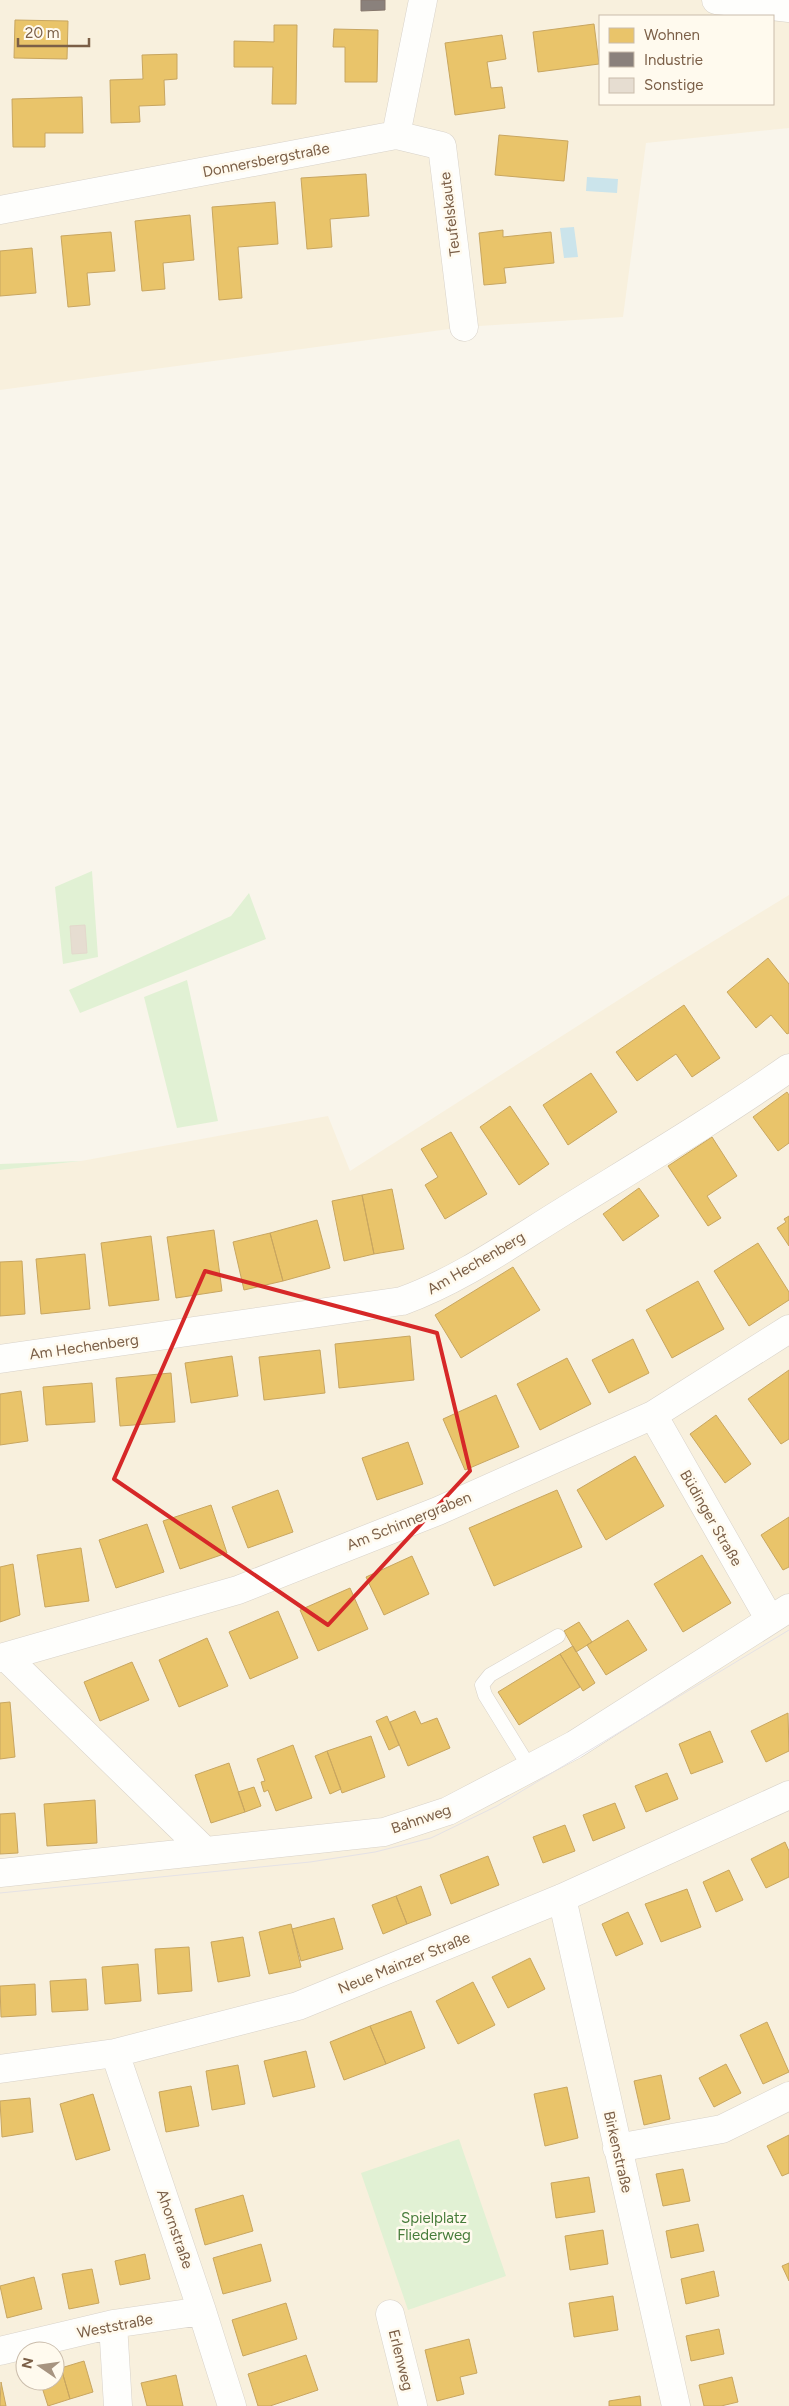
<svg xmlns="http://www.w3.org/2000/svg" width="789" height="2406" font-family="Figtree,sans-serif">
<style>
.residential{fill:#f8f0dd;fill-rule:evenodd}
.green{fill:#e1f1d4}
.water{fill:#cbe4eb}
.homes{fill:#e9c46a;stroke:#c8a660}
.industry{fill:#8a817c;stroke:#86776c}
.building{fill:#e6ddd1;stroke:#e3d9cc}
.lines{fill:none;stroke-linecap:round;stroke-linejoin:round}
.service-casing{stroke:#d8d2c9;stroke-width:15}
.minor-casing{stroke:#d8d2c9;stroke-width:29}
.service{stroke:#fefefc;stroke-width:14}
.minor{stroke:#fefefc;stroke-width:28}
.tram{stroke:#e5e2e5;stroke-width:1}
.marked{fill:none;stroke:#d62828;stroke-width:4;stroke-linejoin:round}
.labels{text-anchor:middle;dominant-baseline:central;stroke-width:5;stroke-linejoin:round;paint-order:stroke}
.street-label{font-size:15px;fill:#7b5f47;stroke:#fffaee}
.park-label{font-size:15px;fill:#477c3b;stroke:#fffaee}
</style>
<rect width="100%" height="100%" fill="#f9f5eb"/>
<path class="residential" d="M 0,0 L 789,0 L 789,128 L 646,143 L 623,317 L 464,327 L 0,390 ZM 600,16 L 773,16 L 773,104 L 600,104 Z
M 789,895 L 789,2406 L 0,2406 L 0,1170 L 81,1161 L 328,1116 L 350,1171 L 653,978 ZM 25,2351 L 55,2351 L 55,2381 L 25,2381 Z"/>
<path class="green" d="M 92,871 L 98,957 L 63,964 L 55,887 Z
M 249,893 L 266,939 L 80,1013 L 69,990 L 231,916 Z
M 187,980 L 218,1121 L 177,1128 L 144,997 Z
M 81,1161 L 0,1170 L 0,1164 Z
M 459,2139 L 506,2276 L 408,2310 L 361,2173 Z"/>
<path class="water" d="M 587,177 L 618,179 L 617,193 L 586,191 Z
M 574,227 L 578,257 L 564,258 L 560,228 Z"/>
<path class="homes" d="M 15,20 L 68,21 L 67,59 L 14,58 Z
M 594,24 L 599,64 L 538,72 L 533,32 Z
M 274,25 L 297,25 L 296,104 L 272,104 L 273,67 L 234,67 L 234,41 L 274,42 Z
M 334,29 L 378,30 L 377,82 L 345,82 L 345,47 L 333,47 Z
M 502,35 L 506,59 L 487,62 L 491,88 L 502,87 L 505,108 L 455,115 L 445,43 Z
M 177,54 L 177,79 L 164,80 L 165,105 L 139,106 L 140,122 L 111,123 L 110,80 L 143,79 L 142,55 Z
M 82,97 L 83,133 L 45,133 L 45,147 L 13,147 L 12,99 Z
M 499,135 L 568,141 L 564,181 L 495,175 Z
M 366,174 L 369,216 L 330,219 L 332,247 L 307,249 L 301,178 Z
M 275,202 L 278,244 L 238,247 L 242,298 L 219,300 L 212,207 Z
M 190,215 L 194,260 L 163,263 L 165,289 L 142,291 L 135,221 Z
M 503,230 L 503,237 L 551,232 L 554,263 L 504,268 L 506,283 L 484,285 L 479,233 Z
M 111,232 L 115,271 L 87,273 L 90,305 L 68,307 L 61,236 Z
M 32,248 L 36,293 L 0,296 L 0,251 Z
M 768,958 L 789,984 L 789,1033 L 787,1034 L 771,1015 L 756,1028 L 727,992 Z
M 684,1005 L 720,1058 L 692,1077 L 676,1054 L 637,1081 L 616,1052 Z
M 591,1073 L 617,1112 L 568,1145 L 543,1105 Z
M 787,1092 L 789,1095 L 789,1143 L 778,1151 L 753,1117 Z
M 510,1106 L 549,1164 L 519,1185 L 480,1127 Z
M 451,1132 L 487,1194 L 445,1219 L 425,1185 L 438,1177 L 421,1149 Z
M 712,1137 L 737,1176 L 707,1196 L 721,1218 L 708,1226 L 668,1166 Z
M 639,1188 L 659,1216 L 623,1241 L 603,1214 Z
M 392,1189 L 404,1249 L 374,1254 L 362,1195 Z
M 362,1195 L 374,1254 L 344,1261 L 332,1201 Z
M 789,1216 L 789,1246 L 777,1228 L 786,1222 L 784,1219 Z
M 317,1220 L 330,1268 L 283,1281 L 270,1233 Z
M 214,1230 L 222,1291 L 176,1298 L 167,1237 Z
M 270,1233 L 283,1281 L 244,1290 L 233,1242 Z
M 151,1236 L 159,1300 L 109,1306 L 101,1243 Z
M 758,1243 L 789,1292 L 789,1300 L 749,1326 L 714,1271 Z
M 85,1254 L 90,1309 L 41,1314 L 36,1259 Z
M 22,1261 L 25,1314 L 0,1316 L 0,1262 Z
M 513,1267 L 540,1310 L 461,1358 L 435,1315 Z
M 698,1281 L 724,1329 L 672,1358 L 646,1310 Z
M 410,1336 L 414,1380 L 339,1388 L 335,1344 Z
M 633,1339 L 649,1373 L 609,1393 L 592,1360 Z
M 320,1350 L 325,1393 L 264,1400 L 259,1357 Z
M 232,1356 L 238,1396 L 191,1403 L 185,1363 Z
M 567,1358 L 591,1404 L 540,1430 L 517,1384 Z
M 789,1370 L 789,1439 L 781,1444 L 748,1399 Z
M 171,1373 L 175,1422 L 120,1426 L 116,1378 Z
M 92,1383 L 95,1422 L 46,1425 L 43,1387 Z
M 21,1391 L 28,1441 L 0,1445 L 0,1394 Z
M 496,1395 L 519,1447 L 465,1470 L 443,1419 Z
M 716,1415 L 751,1464 L 725,1483 L 690,1434 Z
M 408,1442 L 423,1484 L 377,1500 L 362,1458 Z
M 635,1456 L 664,1506 L 606,1540 L 577,1490 Z
M 278,1490 L 293,1532 L 248,1548 L 232,1507 Z
M 557,1490 L 582,1547 L 494,1586 L 469,1528 Z
M 211,1505 L 227,1553 L 180,1569 L 163,1521 Z
M 789,1517 L 789,1567 L 783,1570 L 761,1535 Z
M 147,1524 L 164,1572 L 116,1588 L 99,1540 Z
M 81,1548 L 89,1601 L 45,1607 L 37,1555 Z
M 702,1555 L 731,1603 L 683,1632 L 654,1584 Z
M 412,1556 L 429,1594 L 384,1615 L 366,1577 Z
M 13,1564 L 20,1615 L 0,1622 L 0,1567 Z
M 350,1588 L 368,1629 L 318,1651 L 300,1610 Z
M 278,1611 L 298,1658 L 250,1679 L 229,1632 Z
M 628,1620 L 647,1650 L 606,1675 L 587,1645 Z
M 579,1622 L 592,1642 L 576,1652 L 564,1631 Z
M 207,1638 L 228,1686 L 179,1707 L 159,1660 Z
M 573,1646 L 595,1683 L 583,1691 L 560,1654 Z
M 560,1654 L 580,1687 L 519,1725 L 498,1692 Z
M 132,1662 L 149,1700 L 100,1721 L 84,1682 Z
M 10,1702 L 15,1757 L 0,1759 L 0,1703 Z
M 415,1711 L 421,1724 L 437,1718 L 450,1748 L 408,1766 L 390,1722 Z
M 788,1713 L 789,1751 L 766,1762 L 751,1731 Z
M 387,1716 L 399,1745 L 389,1750 L 376,1721 Z
M 710,1731 L 723,1762 L 691,1774 L 679,1744 Z
M 371,1736 L 385,1777 L 342,1793 L 327,1751 Z
M 293,1745 L 312,1798 L 276,1811 L 268,1790 L 264,1792 L 261,1782 L 265,1781 L 257,1759 Z
M 327,1751 L 341,1789 L 330,1794 L 315,1756 Z
M 229,1763 L 245,1812 L 211,1823 L 195,1775 Z
M 667,1773 L 678,1799 L 646,1812 L 635,1786 Z
M 254,1787 L 261,1806 L 245,1812 L 238,1792 Z
M 95,1800 L 97,1843 L 47,1846 L 44,1804 Z
M 615,1803 L 625,1828 L 593,1841 L 583,1815 Z
M 15,1813 L 18,1853 L 0,1854 L 0,1814 Z
M 565,1825 L 575,1851 L 543,1863 L 533,1837 Z
M 785,1842 L 789,1851 L 789,1877 L 766,1888 L 751,1859 Z
M 488,1856 L 499,1885 L 451,1904 L 440,1875 Z
M 729,1870 L 743,1900 L 716,1912 L 703,1882 Z
M 421,1886 L 431,1915 L 407,1924 L 396,1896 Z
M 687,1889 L 701,1927 L 661,1942 L 645,1904 Z
M 396,1896 L 407,1924 L 383,1934 L 372,1905 Z
M 628,1912 L 643,1944 L 616,1956 L 602,1924 Z
M 334,1918 L 343,1949 L 301,1961 L 292,1929 Z
M 291,1924 L 301,1967 L 269,1974 L 259,1932 Z
M 243,1937 L 250,1976 L 218,1982 L 211,1942 Z
M 189,1947 L 192,1991 L 158,1994 L 155,1949 Z
M 530,1958 L 545,1989 L 508,2008 L 492,1977 Z
M 138,1964 L 141,2001 L 105,2004 L 102,1967 Z
M 86,1979 L 88,2010 L 52,2012 L 50,1981 Z
M 473,1982 L 495,2025 L 458,2044 L 436,2001 Z
M 35,1984 L 36,2015 L 1,2017 L 0,1986 Z
M 411,2011 L 425,2048 L 386,2064 L 370,2026 Z
M 767,2022 L 789,2072 L 763,2084 L 740,2035 Z
M 370,2026 L 386,2064 L 344,2080 L 330,2042 Z
M 306,2051 L 315,2087 L 273,2097 L 264,2061 Z
M 726,2064 L 741,2093 L 714,2107 L 699,2078 Z
M 238,2065 L 245,2104 L 212,2110 L 206,2071 Z
M 661,2075 L 670,2119 L 644,2125 L 634,2081 Z
M 191,2086 L 199,2126 L 166,2132 L 159,2092 Z
M 567,2087 L 578,2138 L 545,2146 L 534,2094 Z
M 93,2094 L 110,2150 L 76,2160 L 60,2104 Z
M 30,2098 L 33,2132 L 2,2137 L 0,2101 Z
M 789,2135 L 789,2173 L 782,2176 L 767,2146 Z
M 683,2169 L 690,2201 L 663,2206 L 656,2174 Z
M 589,2177 L 595,2212 L 556,2218 L 551,2183 Z
M 243,2195 L 253,2231 L 205,2245 L 195,2209 Z
M 698,2224 L 704,2251 L 671,2258 L 666,2231 Z
M 603,2230 L 608,2264 L 570,2270 L 565,2236 Z
M 261,2244 L 271,2281 L 223,2294 L 213,2258 Z
M 145,2254 L 150,2279 L 120,2285 L 115,2261 Z
M 789,2263 L 789,2281 L 782,2266 Z
M 92,2269 L 99,2303 L 69,2309 L 62,2274 Z
M 714,2271 L 719,2296 L 686,2304 L 681,2279 Z
M 34,2277 L 42,2309 L 7,2318 L 0,2286 Z
M 613,2296 L 618,2330 L 574,2337 L 569,2303 Z
M 286,2303 L 297,2339 L 243,2356 L 232,2320 Z
M 719,2329 L 724,2354 L 691,2361 L 686,2336 Z
M 469,2339 L 477,2373 L 460,2377 L 464,2394 L 437,2401 L 425,2350 Z
M 306,2355 L 318,2390 L 270,2406 L 258,2406 L 248,2374 Z
M 84,2361 L 93,2392 L 70,2399 L 61,2368 Z
M 61,2368 L 70,2399 L 48,2406 L 40,2381 L 55,2381 L 55,2370 Z
M 176,2375 L 183,2406 L 147,2406 L 141,2383 Z
M 732,2377 L 738,2402 L 721,2406 L 704,2406 L 699,2385 Z
M 1,2382 L 6,2406 L 0,2406 Z
M 640,2396 L 641,2406 L 609,2406 L 609,2401 Z"/>
<path class="industry" d="M 361,0 L 385,0 L 385,10 L 361,11 Z"/>
<path class="building" d="M 85,925 L 87,953 L 72,954 L 70,926 Z"/>
<g class="lines">
<g class="service-casing">
<path id="service" d="M 530,1768 L 485,1695 L 482,1685 L 490,1675 L 558,1636"/>
</g>
<g class="minor-casing">
<path id="minor" d="M 716,0 L 789,8
M 396,135 L 442,146 L 464,327
M 0,210 L 396,135 L 423,0
M 0,1359 L 402,1301 C 460,1280 512,1243 564,1211 C 640,1164 716,1119 789,1068
M 653,1415 L 770,1620
M 6,1657 L 205,1851
M 0,1658 L 238,1590 L 438,1511 L 653,1415 L 789,1329
M 0,1873 L 384,1832 L 448,1811 L 574,1745 L 789,1608
M 562,1898 L 676,2406
M 115,2053 L 202,2311 L 232,2406
M 0,2069 L 115,2053 L 298,2006 L 562,1898 L 789,1795
M 617,2148 L 722,2129 L 789,2096
M 390,2314 L 413,2406
M 113,2324 L 118,2406
M 0,2351 L 113,2324 L 202,2311"/>
</g>
<use href="#service" class="service"/>
<use href="#minor" class="minor"/>
<path class="tram" d="M 0,1893 L 310,1862 L 375,1852 L 431,1838 L 497,1806 L 789,1630"/>
</g>
<path class="marked" d="M 205,1271 L 437,1333 L 470,1471 L 328,1625 L 114,1479 Z"/>
<g class="labels">
<g class="street-label">
<text transform="translate(266 160) rotate(-11)">Donnersbergstraße</text>
<text transform="translate(450 214) rotate(-97)">Teufelskaute</text>
<text transform="translate(476 1263) rotate(-30)">Am Hechenberg</text>
<text transform="translate(84 1347) rotate(-8)">Am Hechenberg</text>
<text transform="translate(711 1518) rotate(60)">Büdinger Straße</text>
<text transform="translate(409 1521) rotate(-22)">Am Schinnergraben</text>
<text transform="translate(421 1819) rotate(-19)">Bahnweg</text>
<text transform="translate(404 1963) rotate(-22)">Neue Mainzer Straße</text>
<text transform="translate(618 2152) rotate(77)">Birkenstraße</text>
<text transform="translate(175 2229) rotate(71)">Ahornstraße</text>
<text transform="translate(115 2326) rotate(-11)">Weststraße</text>
<text transform="translate(401 2360) rotate(76)">Erlenweg</text>
</g>
<g class="park-label">
<text x="434" y="2218">Spielplatz<tspan x="434" dy="17">Fliederweg</tspan></text>
</g>
</g>
<rect x="599" y="15" width="175" height="90" fill="#fffaee" stroke="#cabcab"/>
<rect x="609" y="28" width="25" height="15" fill="#e9c46a" stroke="#cabcab"/>
<text x="644" y="40" font-size="15" fill="#7b5f47">Wohnen</text>
<rect x="609" y="52" width="25" height="15" fill="#8a817c" stroke="#cabcab"/>
<text x="644" y="65" font-size="15" fill="#7b5f47">Industrie</text>
<rect x="609" y="78" width="25" height="15" fill="#e6ddd1" stroke="#cabcab"/>
<text x="644" y="90" font-size="15" fill="#7b5f47">Sonstige</text>
<g transform="translate(40 2366) rotate(283)"><circle r="24" fill="#fffaee" stroke="#cabcab"/>
<path d="M0-4L9 19L0 12L-9 19Z" fill="#a79480"/>
<text y="-8" font-size="14" font-weight="bold" text-anchor="middle" fill="#7b5f47">N</text>
</g>
<path d="M18 38v8h71v-8" fill="none" stroke="#7b5f47" stroke-width="2.5"/>
<text x="25" y="38" font-size="15" fill="#7b5f47" stroke="#fffaee" stroke-width="4" paint-order="stroke">20 m</text>
</svg>
